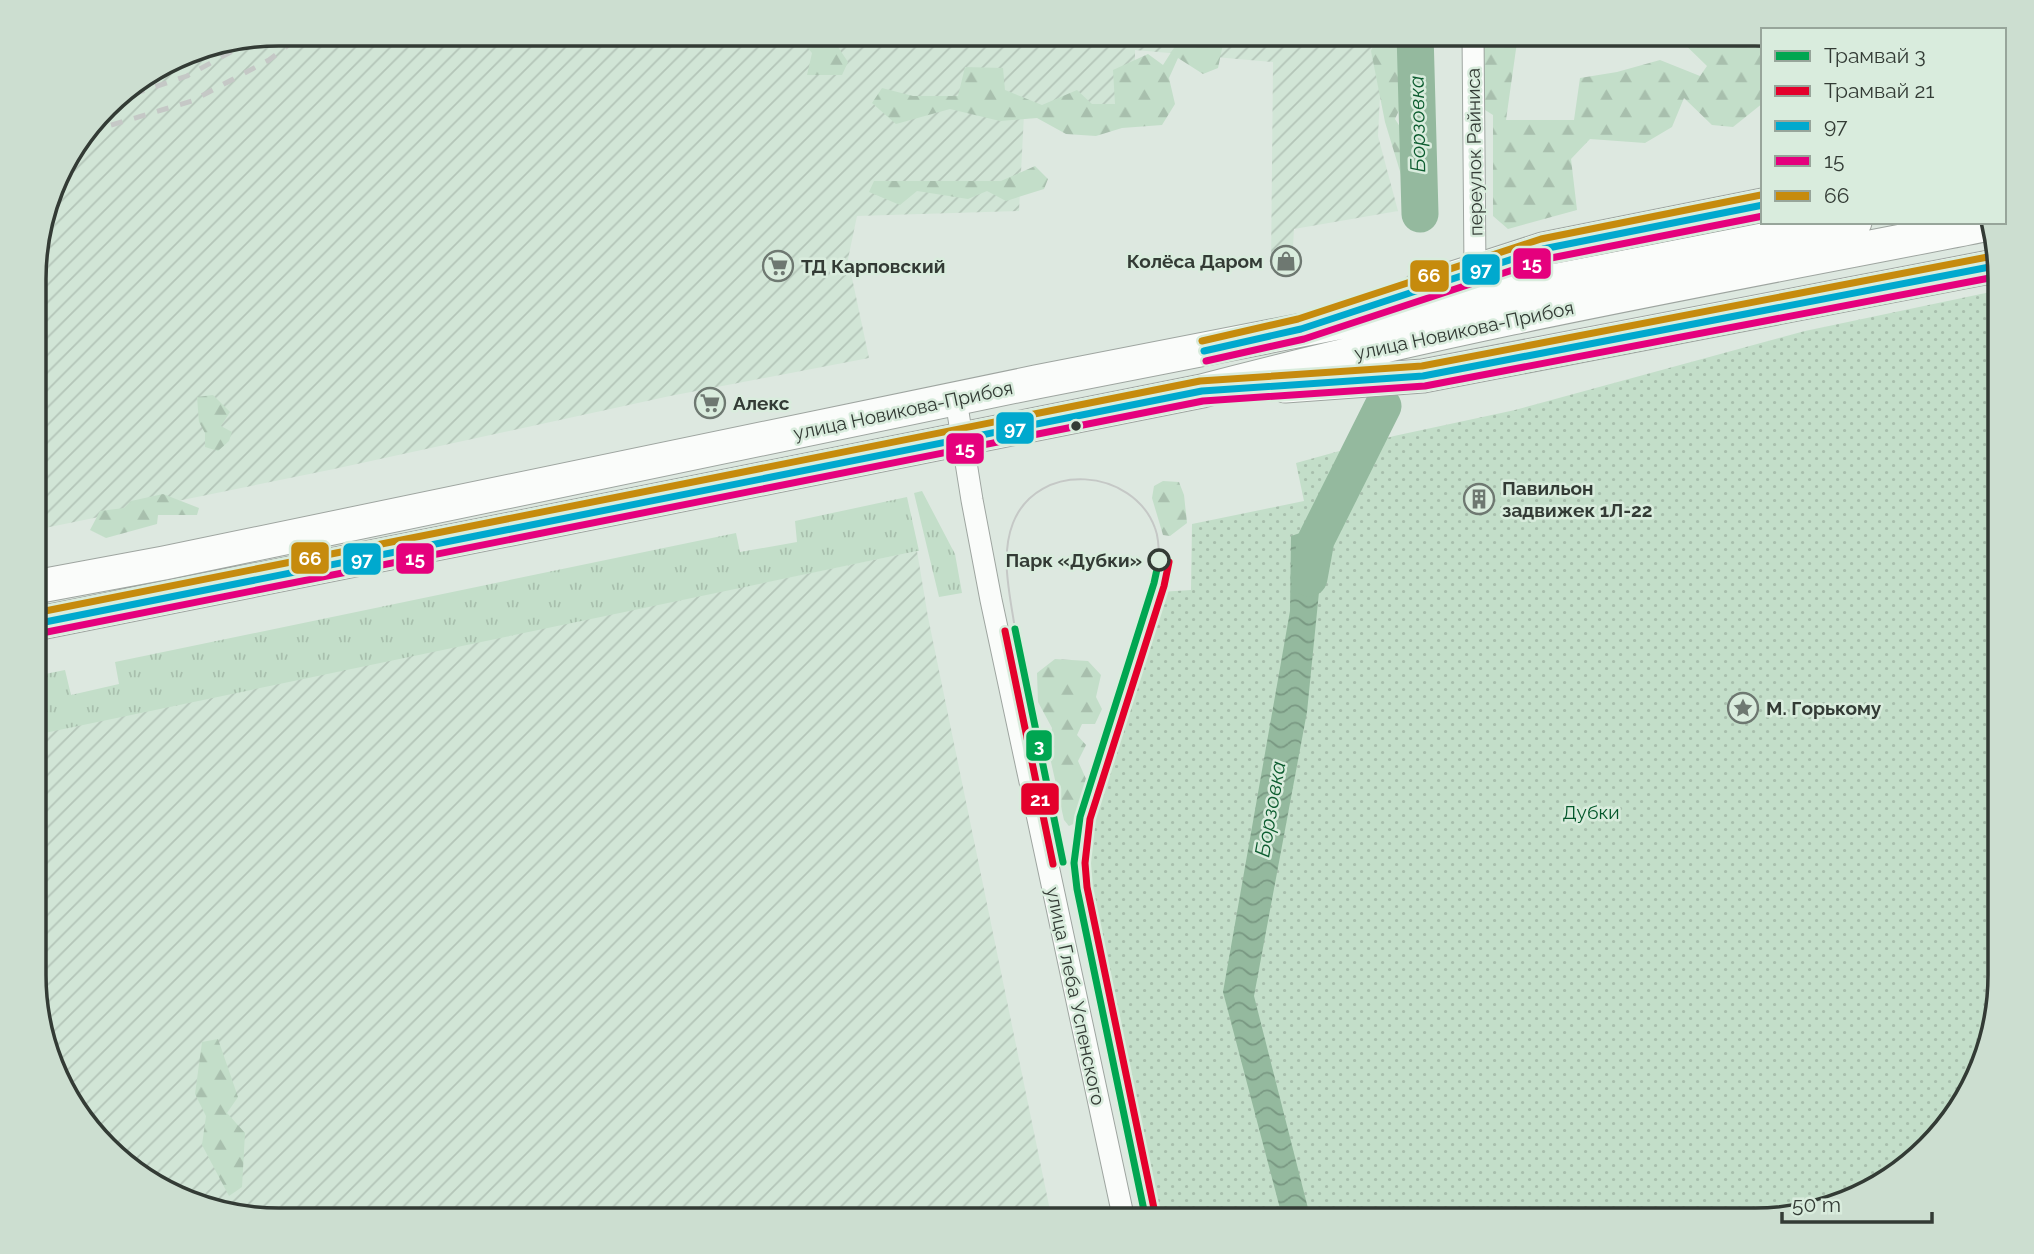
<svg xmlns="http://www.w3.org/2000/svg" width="2034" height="1254" font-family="Raleway,sans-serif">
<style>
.industrial{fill:url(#industrial-furrows)}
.grass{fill:url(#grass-tufts)}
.forest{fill:url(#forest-firs)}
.park{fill:url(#park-dots)}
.water{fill:url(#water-waves)}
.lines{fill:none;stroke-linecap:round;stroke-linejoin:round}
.river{stroke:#94b99e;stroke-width:37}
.street-casing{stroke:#9ea5a0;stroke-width:23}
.primary-casing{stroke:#9ea5a0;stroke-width:35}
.street{stroke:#fafcfa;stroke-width:21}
.primary{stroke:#fafcfa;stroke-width:33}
.tram{stroke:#c5c8c6;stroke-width:2}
.rail{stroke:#c5c8c6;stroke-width:5;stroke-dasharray:12 12;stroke-linecap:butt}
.bus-1-casing{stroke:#d9ecdd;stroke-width:12}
.bus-2-casing{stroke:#d9ecdd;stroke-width:12}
.bus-3-casing{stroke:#d9ecdd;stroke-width:12}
.bus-1{stroke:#00a9ce;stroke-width:7}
.bus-2{stroke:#e5007d;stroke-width:7}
.bus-3{stroke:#c68b0d;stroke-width:7}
.tram-1-casing{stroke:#d9ecdd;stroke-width:12}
.tram-2-casing{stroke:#d9ecdd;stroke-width:12}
.tram-1{stroke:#00a651;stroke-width:7}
.tram-2{stroke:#e4002b;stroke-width:7}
.bus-dot{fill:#333b35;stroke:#d9ecdd;stroke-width:2.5}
.stop-dot{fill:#d9ecdd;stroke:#333b35;stroke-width:3.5}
.labels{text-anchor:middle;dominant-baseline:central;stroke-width:5;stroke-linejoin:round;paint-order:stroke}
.street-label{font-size:19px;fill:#333b35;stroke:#d9ecdd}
.poi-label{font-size:19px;font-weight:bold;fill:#333b35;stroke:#d9ecdd;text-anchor:start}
.stop-label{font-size:19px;font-weight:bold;fill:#333b35;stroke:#d9ecdd;text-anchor:end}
.park-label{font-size:19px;fill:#02562a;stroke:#d9ecdd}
.water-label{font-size:21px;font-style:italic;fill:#0c5c2f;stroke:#d9ecdd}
.rim{fill:none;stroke:#333b35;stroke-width:3.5}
.line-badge{stroke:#d9ecdd;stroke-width:2.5}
.badge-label{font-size:19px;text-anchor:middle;font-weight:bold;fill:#fff}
</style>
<defs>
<pattern id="industrial-furrows" width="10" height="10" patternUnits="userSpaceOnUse" patternTransform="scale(1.75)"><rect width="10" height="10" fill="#d1e5d6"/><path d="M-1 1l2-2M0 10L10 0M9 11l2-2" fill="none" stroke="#b4c5b8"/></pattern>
<pattern id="grass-tufts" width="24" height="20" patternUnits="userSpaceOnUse" patternTransform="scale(1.75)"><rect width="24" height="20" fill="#c3dec9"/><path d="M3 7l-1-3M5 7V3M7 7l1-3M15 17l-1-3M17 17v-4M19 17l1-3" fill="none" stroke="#a8bfad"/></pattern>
<pattern id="forest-firs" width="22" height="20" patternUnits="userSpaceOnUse" patternTransform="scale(1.75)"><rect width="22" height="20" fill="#c3dec9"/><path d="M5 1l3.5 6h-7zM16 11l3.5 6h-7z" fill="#a8bfad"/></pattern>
<pattern id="park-dots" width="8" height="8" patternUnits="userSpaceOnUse" patternTransform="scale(1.75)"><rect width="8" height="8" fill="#c3dec9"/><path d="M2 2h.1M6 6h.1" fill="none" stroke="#a8bfad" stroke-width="1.8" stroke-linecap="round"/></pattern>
<pattern id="water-waves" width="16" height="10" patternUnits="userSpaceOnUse" patternTransform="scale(1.75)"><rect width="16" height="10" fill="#94b99e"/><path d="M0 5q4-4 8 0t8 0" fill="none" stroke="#799882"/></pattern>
</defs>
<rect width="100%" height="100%" fill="#dde8e0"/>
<path class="industrial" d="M 278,33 L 1383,33 L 1378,136 L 1398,211 L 1294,229 L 1292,266 L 1271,269 L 1273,62 L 1135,50 L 1135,112 L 1024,114 L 1019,211 L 857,216 L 848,259 L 869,358 L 670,396 L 334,469 L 35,530 L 35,247 L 59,169 L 116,94 L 185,52 Z
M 917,551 L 928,617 L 1052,1220 L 278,1221 L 214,1212 L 142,1180 L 74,1112 L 35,1007 L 35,732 Z"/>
<path class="grass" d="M 922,491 L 955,554 L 962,593 L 939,597 L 914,493 Z
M 907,497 L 919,551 L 917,551 L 35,735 L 35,676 L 65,670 L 71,695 L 119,684 L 115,662 L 736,533 L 740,552 L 797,542 L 795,521 Z"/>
<path class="forest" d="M 795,33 L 836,33 L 836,44 L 848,62 L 842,75 L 807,75 L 812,53 Z
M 1378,33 L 1399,33 L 1402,104 L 1395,119 L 1429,172 L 1432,205 L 1409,201 L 1385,122 L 1371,51 Z
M 1476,33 L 1513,33 L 1517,42 L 1506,120 L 1574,120 L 1580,78 L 1617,72 L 1660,60 L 1700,76 L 1707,66 L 1673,33 L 1763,34 L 1763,103 L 1733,127 L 1712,125 L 1684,98 L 1672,127 L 1645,143 L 1590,139 L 1571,159 L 1577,210 L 1508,229 L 1493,216 L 1493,115 L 1466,98 Z
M 1179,40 L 1223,44 L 1218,68 L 1203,74 L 1178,58 L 1169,78 L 1175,104 L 1162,125 L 1122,128 L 1096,136 L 1066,134 L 1037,118 L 1000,121 L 950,109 L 896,124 L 872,103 L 882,88 L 913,96 L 958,96 L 965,67 L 1003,68 L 1005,90 L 1042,105 L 1077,90 L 1092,104 L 1115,104 L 1113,70 L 1148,54 L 1163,65 Z
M 1035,166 L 1048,179 L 1044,189 L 1006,201 L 987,191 L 968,199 L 917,191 L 900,205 L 869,192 L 874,181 L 1001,181 Z
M 213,395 L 230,412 L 221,426 L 232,432 L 229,441 L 218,451 L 205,447 L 205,433 L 199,422 L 197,397 Z
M 1163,481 L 1179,482 L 1184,495 L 1187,523 L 1170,536 L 1163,535 L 1152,498 L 1154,486 Z
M 163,494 L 199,508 L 197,515 L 158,515 L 157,524 L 106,538 L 90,530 L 100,511 L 124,508 L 131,501 Z
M 1055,659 L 1088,661 L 1101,675 L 1096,697 L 1102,709 L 1095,724 L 1082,724 L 1077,735 L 1086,745 L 1078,761 L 1091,790 L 1086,818 L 1069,826 L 1064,820 L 1049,753 L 1052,728 L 1038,702 L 1037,673 Z
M 218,1039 L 238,1097 L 227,1113 L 245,1133 L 242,1187 L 229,1196 L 202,1145 L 206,1116 L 195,1094 L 202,1042 Z"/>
<path class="park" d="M 2000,290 L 2000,992 L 1960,1112 L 1879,1188 L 1772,1220 L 1158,1220 L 1084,851 L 1160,592 L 1191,590 L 1192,524 L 1304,501 L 1296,463 L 1394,436 L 1515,410 L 1805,331 Z"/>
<path class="water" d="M 1315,528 L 1325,532 L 1307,712 L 1254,996 L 1311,1220 L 1283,1220 L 1223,992 L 1290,611 L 1291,536 Z"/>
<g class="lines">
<path class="river" d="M 1415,33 L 1420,214
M 1309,578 L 1316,540 L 1383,406"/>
<g class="street-casing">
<path id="street" d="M 1473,33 L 1475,270
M 956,400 L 972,500 L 991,600 L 1124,1220"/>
</g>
<g class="primary-casing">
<path id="primary" d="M 1419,289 L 1543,249 L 1763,205
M 1285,386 L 1423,376 L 2000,265
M 35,587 L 164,563 L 1036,382 L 1855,222
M 35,624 L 1202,391 C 1461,322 1726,276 1989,224"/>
</g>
<use href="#street" class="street"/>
<use href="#primary" class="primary"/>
<path class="tram" d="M 1015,629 C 1010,595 1000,556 1013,523 C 1038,460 1133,468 1155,528 C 1159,538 1159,549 1159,560"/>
<path class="rail" d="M 110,102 L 187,76 L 256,38
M 88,132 L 192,101 L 269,60 L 304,33"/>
<g class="bus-1-casing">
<path id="bus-1" d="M 1204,351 L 1301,329 L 1543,249 L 1763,205
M 35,624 L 1202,391 L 1423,376 L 2000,265"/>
</g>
<g class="bus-2-casing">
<path id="bus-2" d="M 1206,361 L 1304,339 L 1546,259 L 1763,216
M 37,634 L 1203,401 L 1425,386 L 2000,276"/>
</g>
<g class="bus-3-casing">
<path id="bus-3" d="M 1202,341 L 1298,319 L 1541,239 L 1761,195
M 35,613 L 1200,381 L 1422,366 L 1998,255"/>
</g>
<use href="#bus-1" class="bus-1"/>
<use href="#bus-2" class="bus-2"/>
<use href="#bus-3" class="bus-3"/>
<g class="tram-1-casing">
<path id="tram-1" d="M 1015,629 L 1063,862
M 1146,1220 L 1077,889 L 1074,863 L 1080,817 L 1154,583 L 1159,560"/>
</g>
<g class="tram-2-casing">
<path id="tram-2" d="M 1005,631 L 1053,864
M 1156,1218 L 1087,887 L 1085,863 L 1090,819 L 1164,586 L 1169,562"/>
</g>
<use href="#tram-1" class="tram-1"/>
<use href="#tram-2" class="tram-2"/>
</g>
<defs>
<g id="shop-ring" transform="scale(1.575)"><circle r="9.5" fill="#d9ecdd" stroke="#6e7871" stroke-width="1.5"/><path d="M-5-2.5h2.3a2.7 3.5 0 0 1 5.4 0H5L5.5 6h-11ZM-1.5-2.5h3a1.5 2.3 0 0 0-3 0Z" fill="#6e7871"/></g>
<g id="supermarket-ring" transform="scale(1.575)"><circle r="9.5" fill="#d9ecdd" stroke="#6e7871" stroke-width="1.5"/><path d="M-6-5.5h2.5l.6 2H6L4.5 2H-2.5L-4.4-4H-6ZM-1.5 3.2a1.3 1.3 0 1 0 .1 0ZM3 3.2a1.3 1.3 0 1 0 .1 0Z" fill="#6e7871"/></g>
<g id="building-ring" transform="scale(1.575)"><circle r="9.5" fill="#d9ecdd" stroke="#6e7871" stroke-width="1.5"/><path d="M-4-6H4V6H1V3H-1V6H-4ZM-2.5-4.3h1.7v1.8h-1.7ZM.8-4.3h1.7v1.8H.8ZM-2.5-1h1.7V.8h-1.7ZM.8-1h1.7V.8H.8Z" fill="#6e7871"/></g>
<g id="sight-ring" transform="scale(1.575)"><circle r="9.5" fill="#d9ecdd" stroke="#6e7871" stroke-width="1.5"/><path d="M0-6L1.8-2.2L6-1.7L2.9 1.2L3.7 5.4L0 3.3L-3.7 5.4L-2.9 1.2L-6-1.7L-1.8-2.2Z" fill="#6e7871"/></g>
</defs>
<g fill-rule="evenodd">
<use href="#shop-ring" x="1286" y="261"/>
<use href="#supermarket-ring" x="778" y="266"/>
<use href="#supermarket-ring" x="710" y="403"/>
<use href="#building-ring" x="1479" y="499"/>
<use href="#sight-ring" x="1743" y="708"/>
</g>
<circle class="bus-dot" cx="1076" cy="426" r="6"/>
<circle class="stop-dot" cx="1159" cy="560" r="10"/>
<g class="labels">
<g class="street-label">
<text transform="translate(1474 152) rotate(-91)">переулок Райниса</text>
<text transform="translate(1464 330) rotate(-12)">улица Новикова-Прибоя</text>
<text transform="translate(903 410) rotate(-12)">улица Новикова-Прибоя</text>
<text transform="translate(1076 996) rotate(78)">улица Глеба Успенского</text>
</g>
<g class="poi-label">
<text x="1263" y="261" text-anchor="end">Колёса Даром</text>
<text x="801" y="266">ТД Карповский</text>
<text x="733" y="403">Алекс</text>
<text x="1502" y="488">Павильон<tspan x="1502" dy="22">задвижек 1Л-22</tspan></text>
<text x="1766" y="708">М. Горькому</text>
</g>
<g class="stop-label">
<text x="1142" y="560">Парк «Дубки»</text>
</g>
<g class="park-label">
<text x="1591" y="812">Дубки</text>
</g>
<g class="water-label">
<text transform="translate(1417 124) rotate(-91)">Борзовка</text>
<text transform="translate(1270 809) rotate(-80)">Борзовка</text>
</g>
</g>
<path d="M0 0H2034V1254H0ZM279 46H1755A233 233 0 0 1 1988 279V975A233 233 0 0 1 1755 1208H279A233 233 0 0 1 46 975V279A233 233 0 0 1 279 46Z" fill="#ccded0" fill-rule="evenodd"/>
<path class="rim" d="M279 46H1755A233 233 0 0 1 1988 279V975A233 233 0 0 1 1755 1208H279A233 233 0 0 1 46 975V279A233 233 0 0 1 279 46Z"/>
<g class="line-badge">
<rect x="1512" y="247" width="40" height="33" rx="7" fill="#e5007d"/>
<rect x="1461" y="253" width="40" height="33" rx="7" fill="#00a9ce"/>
<rect x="1409" y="259" width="41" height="34" rx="7" fill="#c68b0d"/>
<rect x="995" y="411" width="40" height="34" rx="7" fill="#00a9ce"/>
<rect x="945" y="432" width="40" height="33" rx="7" fill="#e5007d"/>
<rect x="290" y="541" width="40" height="34" rx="7" fill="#c68b0d"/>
<rect x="395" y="542" width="40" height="33" rx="7" fill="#e5007d"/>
<rect x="342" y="542" width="40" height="34" rx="7" fill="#00a9ce"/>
<rect x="1025" y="729" width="28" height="33" rx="7" fill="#00a651"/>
<rect x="1020" y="782" width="40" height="34" rx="7" fill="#e4002b"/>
</g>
<g class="badge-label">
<text x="1532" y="270">15</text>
<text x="1481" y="276">97</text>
<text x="1429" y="282">66</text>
<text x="1015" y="435">97</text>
<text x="965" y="455">15</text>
<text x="310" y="565">66</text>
<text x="415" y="565">15</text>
<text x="362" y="566">97</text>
<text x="1039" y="752">3</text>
<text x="1040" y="806">21</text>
</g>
<rect x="1761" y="28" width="245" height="196" fill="#d9ecdd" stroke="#97a59a" stroke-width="2"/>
<rect x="1775" y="51" width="35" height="10" fill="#00a651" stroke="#97a59a" stroke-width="2"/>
<text x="1824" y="63" font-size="21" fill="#333b35">Трамвай 3</text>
<rect x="1775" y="86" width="35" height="10" fill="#e4002b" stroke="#97a59a" stroke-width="2"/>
<text x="1824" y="98" font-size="21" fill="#333b35">Трамвай 21</text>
<rect x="1775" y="121" width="35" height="10" fill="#00a9ce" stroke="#97a59a" stroke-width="2"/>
<text x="1824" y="133" font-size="21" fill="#333b35">97</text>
<rect x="1775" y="156" width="35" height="10" fill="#e5007d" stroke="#97a59a" stroke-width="2"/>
<text x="1824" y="168" font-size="21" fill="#333b35">15</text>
<rect x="1775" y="191" width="35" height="10" fill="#c68b0d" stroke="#97a59a" stroke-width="2"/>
<text x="1824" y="203" font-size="21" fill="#333b35">66</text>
<path d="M1782 1212v10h150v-10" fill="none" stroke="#333b35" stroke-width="3.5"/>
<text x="1792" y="1212" font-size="21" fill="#333b35" stroke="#d9ecdd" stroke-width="5" paint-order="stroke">50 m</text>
</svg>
